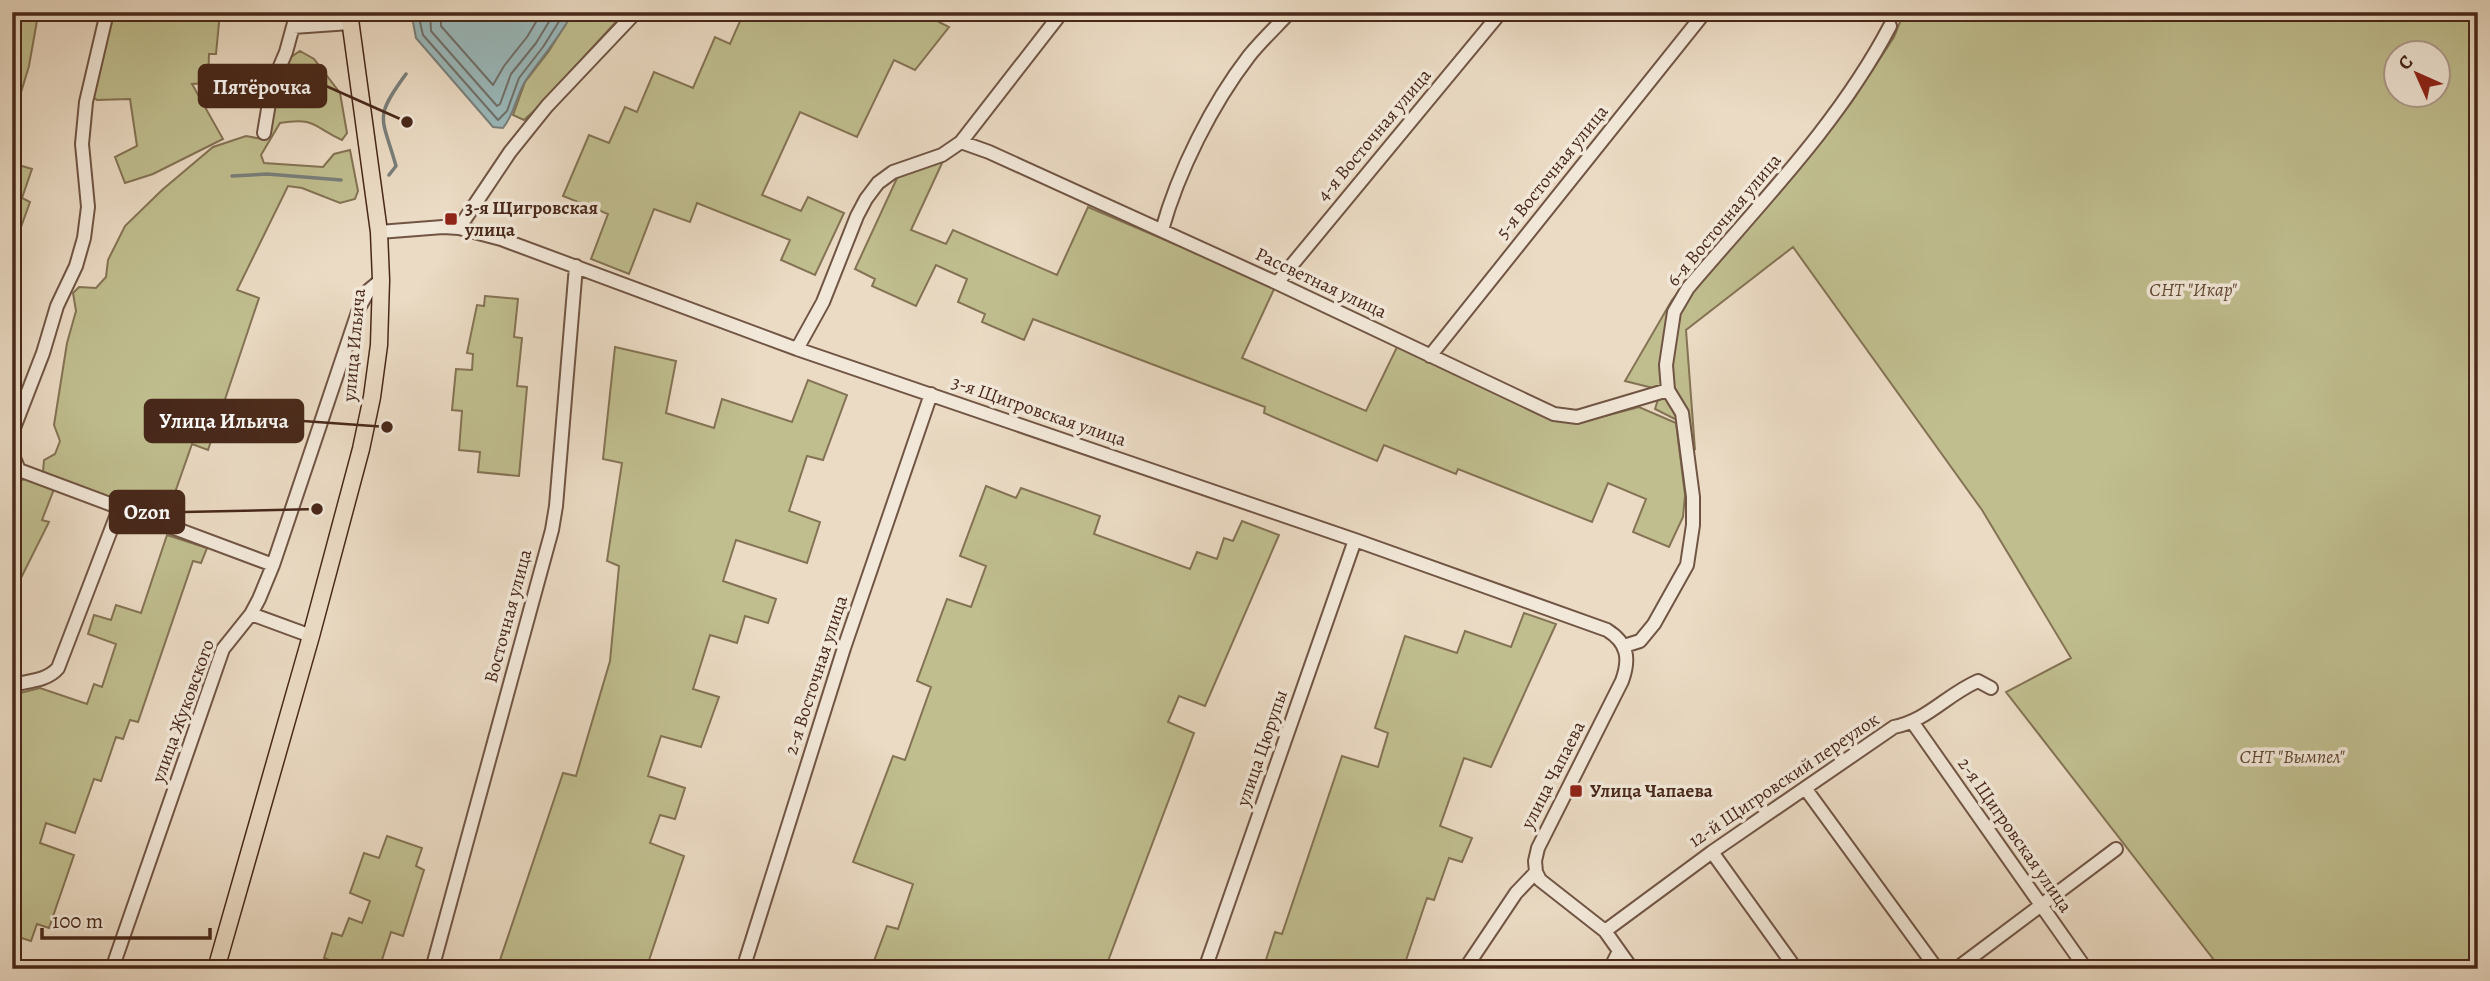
<svg xmlns="http://www.w3.org/2000/svg" width="2490" height="981" font-family="Alegreya,serif">
<style>
.green{fill:#c0be8f;stroke:#847354;stroke-width:2;fill-rule:evenodd}
.water{fill:#9ab9bb;stroke:#797f7b;stroke-width:2}
.lines{fill:none;stroke-linecap:round;stroke-linejoin:round}
.shore{stroke:#71706a;stroke-width:2}
.stream{stroke:#797f7b;stroke-width:3.5}
.minor-casing{stroke:#715544;stroke-width:16}
.major-casing{stroke:#48281a;stroke-width:19}
.minor{stroke:#f2e8d9;stroke-width:12}
.major{stroke:#ebdbc4;stroke-width:16}
.poi-dot{fill:#8f2418;stroke:#f2e8d9;stroke-width:2.5}
.labels{text-anchor:middle;dominant-baseline:central;stroke-width:7;stroke-linejoin:round;paint-order:stroke}
.street-label{font-size:19px;fill:#48281a;stroke:#f2e8d9}
.poi-label{font-size:19px;font-weight:bold;fill:#48281a;stroke:#f2e8d9;text-anchor:start}
.park-label{font-size:19px;font-style:italic;fill:#604631;stroke:#f2e8d9}
.leader{fill:none;stroke:#48281a;stroke-width:2.5}
.callout-dot{fill:#48281a;stroke:#f2e8d9;stroke-width:2.5}
.callout{fill:#48281a;stroke:#48281a;stroke-width:2.5}
.callout-label{font-size:21px;text-anchor:middle;font-weight:bold;fill:#fff}
</style>
<rect width="100%" height="100%" fill="#ebdbc4"/>
<filter id="stains"><feTurbulence type="fractalNoise" baseFrequency=".00286" numOctaves="4"/><feColorMatrix values="0 0 0 0 .2 0 0 0 0 .09 0 0 0 0 .02 0 0 0 .5 -.17"/></filter>
<radialGradient id="worn" r=".72"><stop offset=".6" stop-color="#630" stop-opacity="0"/><stop offset="1" stop-color="#630" stop-opacity=".3"/></radialGradient>
<path class="green" d="M 130,12 L 220,12 L 216,54 L 209,54 L 208,83 L 192,84 L 223,139 L 153,174 L 125,183 L 115,157 L 137,146 L 130,99 L 97,100 L 92,96 L 112,21 Z
M 573,12 L 625,12 L 535,110 L 524,120 L 513,115 L 525,82 L 549,51 Z
M 744,12 L 944,12 L 939,22 L 949,27 L 915,70 L 894,60 L 857,137 L 800,112 L 762,195 L 801,211 L 808,197 L 844,213 L 815,275 L 781,260 L 790,240 L 697,203 L 690,222 L 654,209 L 629,274 L 591,259 L 608,214 L 563,196 L 589,135 L 609,143 L 625,107 L 637,112 L 654,72 L 693,88 L 715,37 L 730,44 Z
M 1904,12 L 2478,12 L 2478,969 L 2221,969 L 2006,692 L 2071,658 L 1982,510 L 1793,247 L 1686,330 L 1695,450 L 1683,423 L 1655,409 L 1661,390 L 1625,381 L 1672,300 L 1717,243 L 1797,169 L 1851,103 L 1894,37 ZM 2396,52 L 2438,52 L 2438,94 L 2396,94 Z
M 38,15 L 29,66 L 12,122 L 12,21 Z
M 300,51 L 314,59 L 340,93 L 347,133 L 342,140 C 313,127 316,117 280,123 L 261,155 L 264,163 L 323,167 L 334,154 L 350,150 L 358,191 L 355,199 L 340,203 L 302,188 L 288,186 L 237,290 L 259,298 L 208,450 L 192,444 L 165,521 L 43,472 L 44,460 L 55,454 L 60,441 L 54,425 L 67,343 L 76,311 L 73,293 L 79,287 L 96,288 L 106,277 L 108,260 L 125,226 L 162,190 L 213,147 L 246,136 L 262,139 L 271,126 L 285,61 Z
M 943,161 L 911,230 L 946,244 L 953,230 L 1057,275 L 1088,207 L 1275,287 L 1242,358 L 1366,411 L 1398,345 L 1556,421 L 1578,423 L 1639,407 L 1676,423 L 1685,495 L 1683,517 L 1669,547 L 1633,532 L 1646,499 L 1608,483 L 1592,522 L 1458,469 L 1456,474 L 1384,445 L 1377,461 L 1264,413 L 1265,407 L 1033,319 L 1024,340 L 982,322 L 985,314 L 958,302 L 967,279 L 936,265 L 916,306 L 872,286 L 875,279 L 855,269 L 898,176 Z
M 12,163 L 32,169 L 22,198 L 30,202 L 12,252 Z
M 485,296 L 518,299 L 514,337 L 522,338 L 517,386 L 527,387 L 519,476 L 478,472 L 480,452 L 459,450 L 462,411 L 452,410 L 456,369 L 472,370 L 473,354 L 467,353 L 477,305 L 484,306 Z
M 615,347 L 676,361 L 666,413 L 714,428 L 722,399 L 792,422 L 808,380 L 847,395 L 823,460 L 807,456 L 789,511 L 820,522 L 807,563 L 736,540 L 723,581 L 776,599 L 768,623 L 745,616 L 737,643 L 710,635 L 693,689 L 719,697 L 701,747 L 661,736 L 648,776 L 685,788 L 675,819 L 660,815 L 650,843 L 684,856 L 646,969 L 497,969 L 563,773 L 576,776 L 610,661 L 619,566 L 607,561 L 622,463 L 603,459 Z
M 25,478 L 54,489 L 42,520 L 49,522 L 12,596 L 12,488 Z
M 986,486 L 1016,498 L 1021,488 L 1100,516 L 1094,534 L 1190,569 L 1197,552 L 1217,559 L 1224,538 L 1233,541 L 1242,521 L 1279,535 L 1205,706 L 1179,696 L 1168,722 L 1194,733 L 1105,969 L 871,969 L 887,926 L 898,929 L 913,884 L 853,862 L 893,756 L 905,760 L 931,687 L 917,681 L 947,599 L 971,607 L 986,566 L 960,556 Z
M 167,535 L 207,548 L 201,563 L 193,561 L 138,722 L 130,720 L 123,739 L 116,737 L 101,781 L 94,779 L 75,833 L 46,823 L 40,843 L 74,855 L 49,928 L 37,924 L 31,941 L 15,936 L 12,942 L 12,695 L 40,688 L 87,704 L 94,684 L 102,687 L 116,644 L 88,634 L 94,615 L 111,620 L 116,605 L 141,613 Z
M 1524,613 L 1556,624 L 1491,767 L 1464,758 L 1440,826 L 1472,838 L 1462,862 L 1449,858 L 1434,900 L 1427,898 L 1403,969 L 1263,969 L 1275,932 L 1282,934 L 1342,756 L 1378,767 L 1388,733 L 1375,728 L 1405,636 L 1457,653 L 1465,631 L 1511,647 Z
M 387,836 L 422,848 L 416,866 L 424,870 L 403,936 L 391,932 L 379,969 L 336,969 L 338,963 L 324,958 L 332,933 L 342,936 L 349,918 L 362,923 L 370,901 L 350,893 L 364,853 L 379,858 Z"/>
<path class="water" d="M 415,12 L 573,12 C 560,37 542,57 526,80 C 516,95 516,111 503,128 L 493,127 L 416,38 L 413,22 Z"/>
<g class="lines">
<path class="shore" d="M 421,12 L 420,22 L 423,35 L 498,120 L 507,111 L 519,78 L 543,47 L 565,12
M 430,12 L 431,31 L 497,106 L 500,104 L 511,74 L 536,43 L 555,12
M 441,12 L 441,26 L 493,85 L 504,66 L 527,37 L 542,12"/>
<path class="stream" d="M 389,175 L 396,166 C 382,116 373,119 406,74
M 232,176 L 267,174 L 341,180"/>
<g class="minor-casing">
<path id="minor" d="M 293,27 L 350,23
M 264,133 L 272,85 L 286,52 L 297,12
M 961,142 L 989,152 L 1277,283 L 1554,414 L 1577,417 L 1668,390
M 459,228 L 510,152 L 547,106 L 636,12
M 1162,230 C 1178,172 1212,104 1249,56 C 1261,41 1276,27 1290,12
M 379,232 L 443,227 L 459,228 L 501,239 L 797,349 L 1355,540 L 1607,630 C 1628,643 1630,659 1622,681 L 1538,848 L 1535,861 L 1536,872 L 1540,880 L 1605,931 L 1632,969
M 1277,283 L 1501,12
M 797,349 L 823,302 L 857,216 L 866,199 L 878,183 L 893,172 L 942,155 L 961,142 L 1062,12
M 1430,356 L 1705,12
M 12,433 L 43,353 L 57,306 L 76,266 L 84,238 L 88,207 L 82,144 L 86,102 L 105,21 L 105,12
M 12,444 L 14,458 L 19,470 L 12,481
M 19,470 L 273,565
M 251,614 L 311,636
M 1624,646 L 1640,641 L 1654,624 L 1687,565 L 1693,525 L 1693,497 L 1682,413 L 1668,390 L 1666,365 L 1674,312 L 1688,288 C 1760,203 1838,125 1890,26
M 12,685 C 28,681 47,681 58,668 L 119,509
M 1913,723 L 2086,969
M 1805,788 L 1937,969
M 1712,852 L 1796,969
M 1605,931 L 1712,852 L 1894,727 C 1928,720 1946,695 1978,681 L 1991,688
M 112,969 L 223,649 L 251,614 L 259,599 L 273,565 L 360,306 L 369,290 L 381,280
M 432,969 L 552,530 L 556,506 L 576,266
M 743,969 L 844,648 L 931,394
M 1205,969 L 1355,540
M 1465,969 L 1516,893 L 1536,872
M 1610,969 L 1619,951
M 1956,969 L 2116,849"/>
</g>
<g class="major-casing">
<path id="major" d="M 216,969 L 311,636 L 361,449 L 372,397 L 379,345 L 381,280 L 379,232 L 349,12"/>
</g>
<use href="#minor" class="minor"/>
<use href="#major" class="major"/>
</g>
<g class="poi-dot">
<rect x="444" y="212" width="14" height="14" rx="3.5"/>
<rect x="1569" y="784" width="14" height="14" rx="3.5"/>
</g>
<g class="labels">
<g class="street-label">
<text transform="translate(1374 135) rotate(-50)">4-я Восточная улица</text>
<text transform="translate(1552 172) rotate(-51)">5-я Восточная улица</text>
<text transform="translate(1724 220) rotate(-50)">6-я Восточная улица</text>
<text transform="translate(1321 283) rotate(25)">Рассветная улица</text>
<text transform="translate(354 345) rotate(-85)">улица Ильича</text>
<text transform="translate(1039 411) rotate(19)">3-я Щигровская улица</text>
<text transform="translate(508 616) rotate(-75)">Восточная улица</text>
<text transform="translate(816 675) rotate(-72)">2-я Восточная улица</text>
<text transform="translate(183 711) rotate(-70)">улица Жуковского</text>
<text transform="translate(1262 748) rotate(-71)">улица Цюрупы</text>
<text transform="translate(1553 775) rotate(-63)">улица Чапаева</text>
<text transform="translate(1784 780) rotate(-34)">12-й Щигровский переулок</text>
<text transform="translate(2015 835) rotate(55)">2-я Щигровская улица</text>
</g>
<g class="poi-label">
<text x="465" y="208">3-я Щигровская<tspan x="465" dy="22">улица</tspan></text>
<text x="1590" y="791">Улица Чапаева</text>
</g>
<g class="park-label">
<text x="2193" y="290">СНТ "Икар"</text>
<text x="2292" y="757">СНТ "Вымпел"</text>
</g>
</g>
<path class="leader" d="M407 122L326 86M387 427L303 421M317 509L184 512"/>
<g class="callout-dot">
<circle cx="407" cy="122" r="7"/>
<circle cx="387" cy="427" r="7"/>
<circle cx="317" cy="509" r="7"/>
</g>
<g class="callout">
<rect x="199" y="65" width="127" height="42" rx="7"/>
<rect x="145" y="400" width="158" height="42" rx="7"/>
<rect x="110" y="491" width="74" height="42" rx="7"/>
</g>
<g class="callout-label">
<text x="262" y="94">Пятёрочка</text>
<text x="224" y="428">Улица Ильича</text>
<text x="147" y="519">Ozon</text>
</g>
<rect width="2490" height="981" fill="none" stroke="#ebdbc4" stroke-width="42"/>
<rect x="14" y="14" width="2462" height="953" fill="none" stroke="#48281a" stroke-width="3.5"/>
<rect x="21" y="21" width="2448" height="939" fill="none" stroke="#48281a" stroke-width="2"/>
<g transform="translate(2417 74) rotate(315)"><circle r="33" fill="#f2e8d9" stroke="#ae9b8d" stroke-width="2"/>
<path d="M0-5L12 26L0 18L-12 26Z" fill="#8f2418"/>
<text y="-10" font-size="19" font-weight="bold" text-anchor="middle" fill="#48281a">С</text>
</g>
<path d="M42 928v10h168v-10" fill="none" stroke="#48281a" stroke-width="3.5"/>
<text x="52" y="928" font-size="21" fill="#48281a" stroke="#f2e8d9" stroke-width="5" paint-order="stroke">100 m</text>
<rect width="100%" height="100%" filter="url(#stains)"/>
<rect width="100%" height="100%" fill="url(#worn)"/>
</svg>
